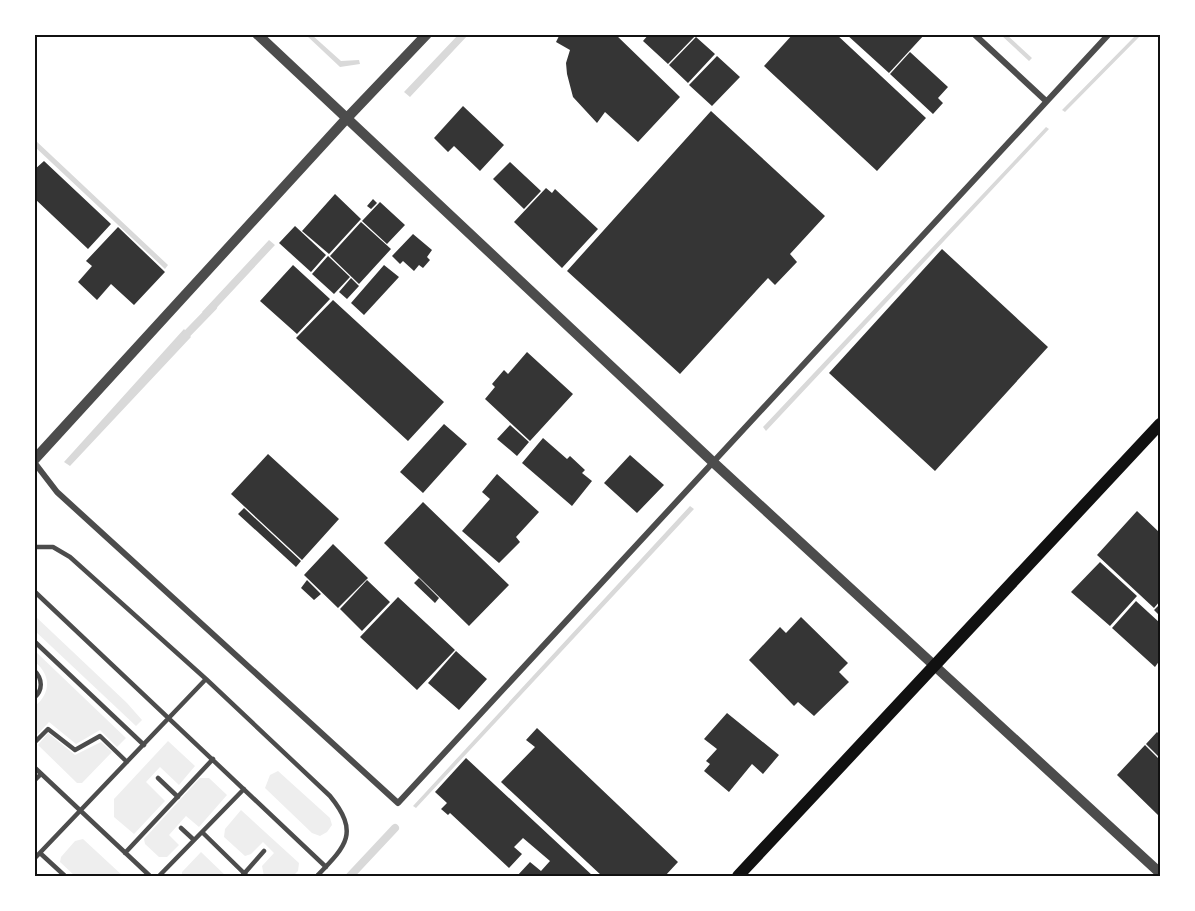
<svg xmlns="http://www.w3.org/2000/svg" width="1195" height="911" font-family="'Exo 2',sans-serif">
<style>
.green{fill:#eee}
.water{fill:#d9d9d9}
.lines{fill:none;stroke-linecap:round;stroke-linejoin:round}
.stream{stroke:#d9d9d9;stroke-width:8}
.building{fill:#353535}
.service{stroke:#4c4c4c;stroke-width:4.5}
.minor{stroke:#4c4c4c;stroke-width:6}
.tertiary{stroke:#4c4c4c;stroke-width:10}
.secondary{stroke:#111;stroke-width:12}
.neatline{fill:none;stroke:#111;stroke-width:2}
</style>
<rect width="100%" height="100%" fill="#fff"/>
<path class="green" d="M 35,616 L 127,703 L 142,720 L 136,726 L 35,631 Z
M 35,651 L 126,738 L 117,747 L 100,730 L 76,744 L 49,722 L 35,737 L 35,706 C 51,693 51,675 35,662 Z
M 48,733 L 75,755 L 101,742 L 112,752 L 82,783 L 77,783 L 38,745 Z
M 168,741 L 195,766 L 179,785 L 160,767 L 146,782 L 165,801 L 134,834 L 114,817 L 114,799 Z
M 278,771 L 330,818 L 332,825 L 327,832 L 320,836 L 312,833 L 265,788 L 270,775 Z
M 200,778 L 209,778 L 227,795 L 199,827 L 186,816 L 169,835 L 179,845 L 167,857 L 159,857 L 145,844 L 144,839 Z
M 241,810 L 299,863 L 298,871 L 293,876 L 264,876 L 262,866 L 274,853 L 263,842 L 251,854 L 245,856 L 224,837 L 225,829 Z
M 83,839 L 123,876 L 75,876 L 60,862 L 61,857 L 75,841 Z
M 201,852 L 226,876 L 182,876 L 182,872 Z"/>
<path class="water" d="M 306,35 L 312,35 L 341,61 L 359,60 L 360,64 L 340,67 Z
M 458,35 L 468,35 L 410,97 L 404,92 Z
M 1001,35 L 1007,35 L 1032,58 L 1029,61 Z
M 1136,35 L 1141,35 L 1065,112 L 1062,110 Z
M 1046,127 L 1049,129 L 766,431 L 763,427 Z
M 35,140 L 168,265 L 165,269 L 35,147 Z
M 269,240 L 275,245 L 208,317 L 202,312 Z
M 184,329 L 191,337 L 70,466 L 64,462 Z
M 690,506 L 694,509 L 416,808 L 413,806 Z"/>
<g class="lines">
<path class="stream" d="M 180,341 L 213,307
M 350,876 L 395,828"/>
</g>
<path class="building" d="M 560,34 L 615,34 L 680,97 L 638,142 L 605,112 L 597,123 L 573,97 L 567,74 L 566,63 L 570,50 L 556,42 Z
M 649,34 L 697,34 L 668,64 L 643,41 Z
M 793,34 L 836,34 L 926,118 L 877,171 L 764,66 Z
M 846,34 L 925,34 L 889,73 Z
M 696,37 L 715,54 L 688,83 L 669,65 Z
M 910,52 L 948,87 L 938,98 L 943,103 L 933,114 L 890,74 Z
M 717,56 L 740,77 L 712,106 L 689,85 Z
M 463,106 L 504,145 L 480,171 L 454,146 L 448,152 L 434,138 Z
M 711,111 L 825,216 L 790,254 L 797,262 L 775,285 L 768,278 L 680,374 L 567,271 Z
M 44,161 L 111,224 L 88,249 L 34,198 L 34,170 Z
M 510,162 L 541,191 L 524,209 L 493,179 Z
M 546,188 L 552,193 L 555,189 L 598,229 L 562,268 L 514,222 Z
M 335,194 L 361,219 L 329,254 L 302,231 Z
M 373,199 L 377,203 L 371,209 L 367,206 Z
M 380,202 L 405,225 L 387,244 L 362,221 Z
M 361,222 L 391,249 L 359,284 L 330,256 Z
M 295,226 L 326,255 L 311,272 L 279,243 Z
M 118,227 L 165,272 L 134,305 L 111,284 L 97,300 L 78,282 L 92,266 L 86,261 Z
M 413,234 L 432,250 L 427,257 L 430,260 L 423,268 L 419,265 L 414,271 L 403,261 L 400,264 L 392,256 Z
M 942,249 L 1048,347 L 935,471 L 829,373 Z
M 328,256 L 350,277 L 334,294 L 312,274 Z
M 293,265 L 330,299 L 297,334 L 260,301 Z
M 384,265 L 399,277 L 364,315 L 351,303 Z
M 351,278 L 359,286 L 347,299 L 339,292 Z
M 333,300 L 444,402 L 408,441 L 296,338 Z
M 527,352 L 573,394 L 530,441 L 485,399 L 495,387 L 492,384 L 504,370 L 508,374 Z
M 444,424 L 467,444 L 423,493 L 400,472 Z
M 510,425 L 529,442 L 517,456 L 497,439 Z
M 543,438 L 567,459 L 570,456 L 585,470 L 582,473 L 592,481 L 572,506 L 522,463 Z
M 268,454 L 339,519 L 302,560 L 231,494 Z
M 630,455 L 664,485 L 637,513 L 604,483 Z
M 497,474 L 539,512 L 516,537 L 520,542 L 499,563 L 462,531 L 490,499 L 482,492 Z
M 423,502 L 509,585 L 469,626 L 384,543 Z
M 244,508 L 301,561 L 296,567 L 238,514 Z
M 1137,511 L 1160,533 L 1160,601 L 1154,608 L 1097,555 Z
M 333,544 L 368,578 L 338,608 L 304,575 Z
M 1100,562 L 1137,596 L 1110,626 L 1071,592 Z
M 419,578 L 439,598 L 435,603 L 414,583 Z
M 307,580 L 321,594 L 314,600 L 301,588 Z
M 367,580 L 390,602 L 362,631 L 340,609 Z
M 398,597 L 455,650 L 417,690 L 360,637 Z
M 1136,601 L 1160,623 L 1160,660 L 1155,667 L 1112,628 Z
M 1160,604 L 1160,616 L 1154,610 Z
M 801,617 L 848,663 L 839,672 L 849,682 L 814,716 L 798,702 L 794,706 L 749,660 L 780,627 L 786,633 Z
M 456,651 L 487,679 L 459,710 L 428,683 Z
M 727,713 L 779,755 L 763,774 L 752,764 L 729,792 L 704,771 L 710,764 L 706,761 L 717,749 L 704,739 Z
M 537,728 L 678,862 L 665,876 L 602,876 L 501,782 L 535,747 L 526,740 Z
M 1157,732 L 1160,735 L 1160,758 L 1146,744 Z
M 1145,745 L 1160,760 L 1160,817 L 1117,775 Z
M 466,758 L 593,876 L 517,876 L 530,862 L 541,871 L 550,861 L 523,838 L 514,847 L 522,854 L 509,868 L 450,813 L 448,815 L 441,809 L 447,803 L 435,792 Z"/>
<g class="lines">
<path class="service" d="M 34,547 L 53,547 L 70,557 L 206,679 L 330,796 C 360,833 346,846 317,876
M 34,591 L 326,867
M 34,641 L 144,745
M 34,670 C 43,679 43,690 34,698
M 34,743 L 48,729 L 75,750 L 100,736 L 127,762
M 34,767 L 150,876
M 158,778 L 178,797
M 34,781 L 41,774
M 181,828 L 194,840
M 202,832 L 247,876
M 40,853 L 65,876
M 125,853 L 213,759
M 34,859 L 206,679
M 159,876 L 244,789
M 242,876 L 264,851"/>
<path class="minor" d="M 974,34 L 1046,101
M 34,462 L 57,492 L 398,803 L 1109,34"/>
<path class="tertiary" d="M 257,34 L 714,463 L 1160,873
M 34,460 L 347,118 L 427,34"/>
<path class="secondary" d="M 738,876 L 1160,424"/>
</g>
<rect width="1195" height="911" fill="none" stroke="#ffffff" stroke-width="72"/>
<rect x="36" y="36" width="1123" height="839" class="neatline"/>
</svg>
